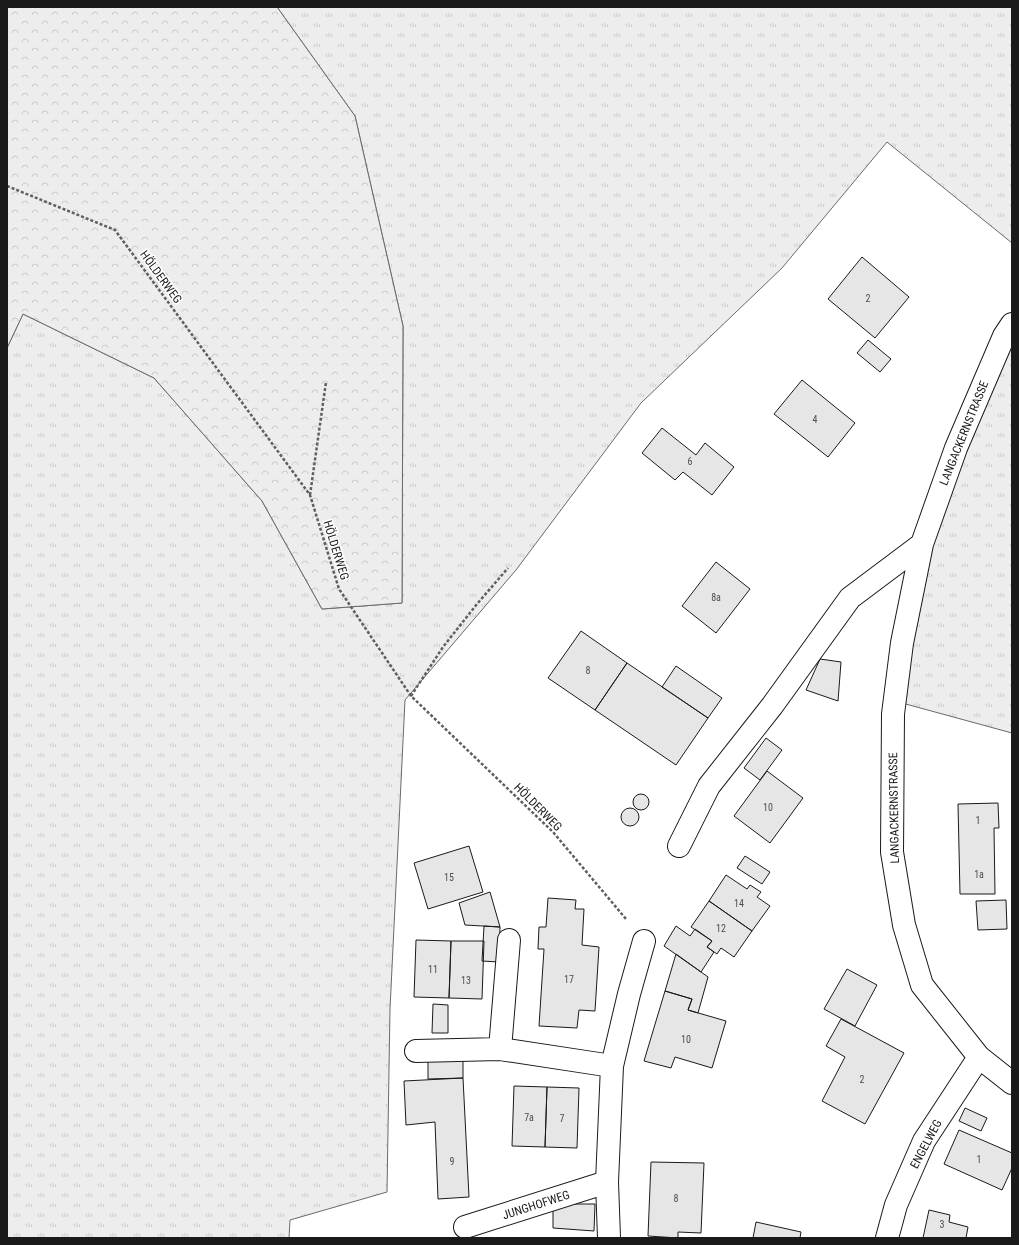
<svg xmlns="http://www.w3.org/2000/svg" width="1019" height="1245" font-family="'Roboto Condensed',sans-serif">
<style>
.grass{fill:url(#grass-tufts);stroke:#6a6a6a}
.forest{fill:url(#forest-crowns);stroke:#6a6a6a}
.building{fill:#e6e6e6;stroke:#1a1a1a}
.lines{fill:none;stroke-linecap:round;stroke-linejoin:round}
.minor-casing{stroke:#1a1a1a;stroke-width:24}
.path{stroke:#5f5f5f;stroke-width:2.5;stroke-dasharray:3 2;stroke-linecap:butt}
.minor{stroke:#fff;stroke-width:22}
.labels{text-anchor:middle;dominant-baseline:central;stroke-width:3;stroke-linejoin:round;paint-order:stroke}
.number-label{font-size:10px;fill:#4d4d4d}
.street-label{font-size:12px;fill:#1a1a1a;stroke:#fff}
</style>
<defs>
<pattern id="grass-tufts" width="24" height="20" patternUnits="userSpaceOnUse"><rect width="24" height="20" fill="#ededed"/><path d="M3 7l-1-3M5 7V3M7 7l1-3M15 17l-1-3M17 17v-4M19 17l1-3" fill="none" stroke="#cbcbcb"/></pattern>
<pattern id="forest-crowns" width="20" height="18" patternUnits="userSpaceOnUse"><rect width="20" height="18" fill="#ededed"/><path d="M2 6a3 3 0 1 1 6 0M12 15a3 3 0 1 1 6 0" fill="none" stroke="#cbcbcb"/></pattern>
</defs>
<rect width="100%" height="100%" fill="#fff"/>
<path class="grass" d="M 277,7 L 1012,7 L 1012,243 L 887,142 L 782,268 L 641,403 L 516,570 L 405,700 L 390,1009 L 387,1192 L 290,1220 L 289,1238 L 7,1238 L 7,348 L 23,314 L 154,378 L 262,501 L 322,609 L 402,603 L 403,326 L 355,116 Z
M 1012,335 L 1012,733 L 902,703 L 922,544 Z"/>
<path class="forest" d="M 7,7 L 277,7 L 355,116 L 403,326 L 402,603 L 322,609 L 262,501 L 154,378 L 23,314 L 7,348 Z"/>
<path class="building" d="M 862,257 L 909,297 L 875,338 L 828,299 Z
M 868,340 L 891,359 L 880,372 L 857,353 Z
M 802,380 L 855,423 L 828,457 L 774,414 Z
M 662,428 L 696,455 L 705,443 L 734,467 L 712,495 L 683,472 L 675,480 L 642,453 Z
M 716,562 L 750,589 L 716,633 L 682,606 Z
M 581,631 L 627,663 L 595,710 L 548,678 Z
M 820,659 L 841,662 L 838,701 L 806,690 Z
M 627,663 L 708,718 L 676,765 L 595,710 Z
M 676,666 L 722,698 L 708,718 L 662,687 Z
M 766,738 L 782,750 L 760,780 L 744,768 Z
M 767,771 L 803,798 L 770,843 L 734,816 Z
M633 802a8 8 0 1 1 16 0a8 8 0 1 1-16 0Z
M 998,803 L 999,828 L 994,828 L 995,894 L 960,894 L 958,804 Z
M621 817a9 9 0 1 1 18 0a9 9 0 1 1-18 0Z
M 469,846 L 483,892 L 428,909 L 414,863 Z
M 745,856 L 770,872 L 762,884 L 737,868 Z
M 726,875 L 747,889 L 750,885 L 761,892 L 757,897 L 770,906 L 752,931 L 709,901 Z
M 490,892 L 500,927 L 465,925 L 459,903 Z
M 548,898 L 576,900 L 575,909 L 584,909 L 582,945 L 599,947 L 595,1011 L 579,1010 L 577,1028 L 539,1026 L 544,949 L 538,949 L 539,927 L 546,927 Z
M 1006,900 L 1007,929 L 978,930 L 976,901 Z
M 709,901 L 752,931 L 734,957 L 721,948 L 717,954 L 707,947 L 712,941 L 691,927 Z
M 484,926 L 500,927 L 499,962 L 482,961 Z
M 676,926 L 690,936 L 695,929 L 712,941 L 707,947 L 714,952 L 701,972 L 664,946 Z
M 416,940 L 451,941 L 449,998 L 414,997 Z
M 451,941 L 484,941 L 482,999 L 449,998 Z
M 676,954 L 708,977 L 698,1013 L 688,1010 L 692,999 L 665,991 Z
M 847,969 L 877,985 L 855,1026 L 824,1009 Z
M 665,991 L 692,999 L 688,1010 L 726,1021 L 712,1068 L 675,1057 L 671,1068 L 644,1061 Z
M 433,1004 L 448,1005 L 448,1033 L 432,1033 Z
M 841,1019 L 904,1053 L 865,1124 L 822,1101 L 845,1057 L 826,1046 Z
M 463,1058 L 463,1078 L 428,1079 L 428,1059 Z
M 463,1078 L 469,1197 L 438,1199 L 435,1122 L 406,1125 L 404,1081 Z
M 514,1086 L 547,1087 L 545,1147 L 512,1146 Z
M 547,1087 L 579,1088 L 577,1148 L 545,1147 Z
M 965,1108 L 987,1118 L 981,1131 L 959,1121 Z
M 959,1130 L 1012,1153 L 1012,1168 L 1002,1190 L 944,1164 Z
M 651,1162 L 704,1163 L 701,1233 L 678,1232 L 678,1238 L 648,1236 Z
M 574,1204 L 595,1204 L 594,1231 L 553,1228 L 553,1209 Z
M 929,1210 L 950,1215 L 949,1222 L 968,1227 L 966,1238 L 923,1238 Z
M 756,1222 L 801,1232 L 800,1238 L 753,1238 Z"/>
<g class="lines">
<g class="minor-casing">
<path id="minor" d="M 1012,324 L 1004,336 L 956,448 L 922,544 L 902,643 L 893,714 L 892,852 L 904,925 L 922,985 L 979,1057 L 1012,1083
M 679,846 L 709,786 L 772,706 L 850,598 L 922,544
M 500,1049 L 509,940
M 416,1051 L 500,1049 L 612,1066
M 465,1227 L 607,1182
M 609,1238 L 607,1182 L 612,1066 L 629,994 L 644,941
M 887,1238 L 896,1205 L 924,1141 L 979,1057"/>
</g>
<path class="path" d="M 7,186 L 115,230 L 310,495 L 339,589 L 411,696 L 553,832 L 626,919
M 310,495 L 326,382
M 411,696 L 443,647 L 477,604 L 508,568"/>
<use href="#minor" class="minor"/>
</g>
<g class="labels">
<g class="number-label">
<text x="868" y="298">2</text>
<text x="815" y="419">4</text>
<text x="690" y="461">6</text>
<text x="716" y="597">8a</text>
<text x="588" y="670">8</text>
<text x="768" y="807">10</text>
<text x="978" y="820">1</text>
<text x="979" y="874">1a</text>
<text x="449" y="877">15</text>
<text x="739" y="903">14</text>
<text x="721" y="928">12</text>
<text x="433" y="969">11</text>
<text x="569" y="979">17</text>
<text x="466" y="980">13</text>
<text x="686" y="1039">10</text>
<text x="862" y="1079">2</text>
<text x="529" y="1117">7a</text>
<text x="562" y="1118">7</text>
<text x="979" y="1159">1</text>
<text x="452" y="1161">9</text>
<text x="676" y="1198">8</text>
<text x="942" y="1224">3</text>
</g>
<g class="street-label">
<text transform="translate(161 277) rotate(54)">HÖLDERWEG</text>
<text transform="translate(964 433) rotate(-68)">LANGACKERNSTRASSE</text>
<text transform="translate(336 550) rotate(73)">HÖLDERWEG</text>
<text transform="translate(538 807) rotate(45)">HÖLDERWEG</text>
<text transform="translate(894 808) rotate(-91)">LANGACKERNSTRASSE</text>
<text transform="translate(926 1144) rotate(-62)">ENGELWEG</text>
<text transform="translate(536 1205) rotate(-18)">JUNGHOFWEG</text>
</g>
</g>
<rect width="1019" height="1245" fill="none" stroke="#1a1a1a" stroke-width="16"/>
</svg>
